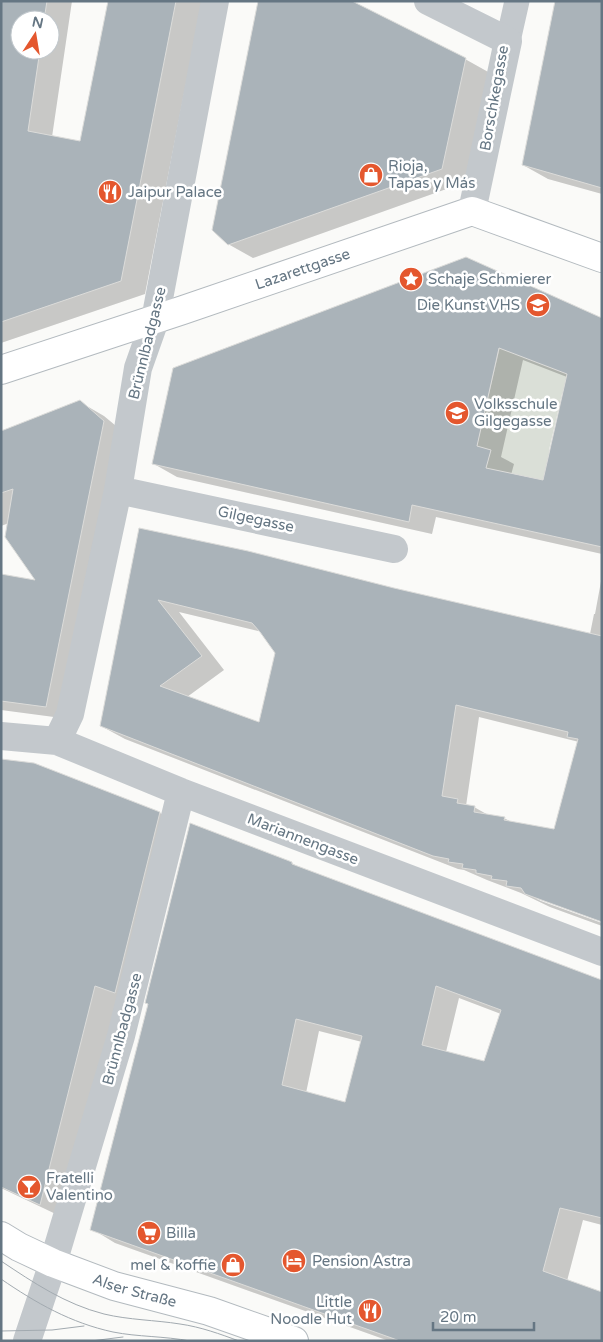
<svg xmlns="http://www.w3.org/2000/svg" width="603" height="1342" font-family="'Varela Round',sans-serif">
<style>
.green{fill:#dadfd7}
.shadow{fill:#0003;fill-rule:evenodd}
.building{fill:#aab3b9;stroke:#dcdcda;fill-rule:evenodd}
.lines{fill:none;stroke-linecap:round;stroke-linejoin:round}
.secondary-casing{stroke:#b3babf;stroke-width:30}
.pedestrian{stroke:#c3c8cc;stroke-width:25}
.minor{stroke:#c3c8cc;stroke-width:28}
.secondary{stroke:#fff;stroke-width:28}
.tram{stroke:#a2aab0;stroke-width:1}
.labels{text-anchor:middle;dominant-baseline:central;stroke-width:5;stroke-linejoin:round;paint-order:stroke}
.street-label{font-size:15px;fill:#657683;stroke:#fff}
.poi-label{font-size:15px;fill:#657683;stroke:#fff;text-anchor:start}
</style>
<rect width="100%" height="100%" fill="#fafaf8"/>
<path class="green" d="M 503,334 L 580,367 L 562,394 L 549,450 L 551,482 L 486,468 L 491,450 L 477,446 Z"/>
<path class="shadow" d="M 1,1 L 72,1 L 52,137 L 81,143 L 110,1 L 202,1 L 145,294 L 1,343 ZM 20,20 L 50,20 L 50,50 L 20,50 Z
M 602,1 L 602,194 L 548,179 L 523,165 Z
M 465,59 L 490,73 L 466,182 L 253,258 L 228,244 Z
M 602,320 L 602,554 L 436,517 L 432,534 L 177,477 L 154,464 L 174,369 ZM 523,360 L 567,377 L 544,482 L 511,475 L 514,464 L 501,457 Z
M 80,402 L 104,416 L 127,435 L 69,719 L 1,710 L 1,575 L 38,582 L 9,523 L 1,526 L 1,432 Z
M 140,530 L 590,634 L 594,614 L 595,614 L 602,576 L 602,920 L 535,898 L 541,901 L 602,923 L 602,926 L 550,907 L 521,893 L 487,880 L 464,870 L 458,869 L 125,739 L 101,726 ZM 179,612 L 262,632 L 276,653 L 260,723 L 187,697 L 224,670 ZM 479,717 L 579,742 L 555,830 L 513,823 L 504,818 L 490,816 L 474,807 L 466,806 Z
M 1,760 L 160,813 L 182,825 L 62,1217 L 1,1188 Z
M 292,863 L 301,869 L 602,981 L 602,1225 L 583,1220 L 567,1281 L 602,1341 L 389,1341 L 115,1243 L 92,1229 ZM 459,998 L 501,1014 L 485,1063 L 446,1052 ZM 319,1031 L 362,1042 L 346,1104 L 306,1093 Z"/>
<path class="building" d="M 1,1 L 47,1 L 44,20 L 20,20 L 20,50 L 40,50 L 28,131 L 80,141 L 108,1 L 176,1 L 121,281 L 1,322 Z
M 258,1 L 352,1 L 466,58 L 442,169 L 228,245 L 212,230 Z
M 555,1 L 602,1 L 602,188 L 522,165 Z
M 466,257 L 602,318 L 602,547 L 412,505 L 409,522 L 152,464 L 173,368 ZM 499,348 L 567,374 L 543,480 L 486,468 L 491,450 L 477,446 Z
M 80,400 L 104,421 L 46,707 L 1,701 L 1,574 L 35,580 L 5,537 L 13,489 L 1,493 L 1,431 Z
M 139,528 L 248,551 L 394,588 L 602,636 L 602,922 L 525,894 L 521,888 L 506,886 L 507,881 L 491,879 L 492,876 L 476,873 L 476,870 L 462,868 L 463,864 L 448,862 L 449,859 L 433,856 L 100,726 ZM 158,600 L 252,623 L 260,632 L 275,653 L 259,722 L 160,686 L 202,656 ZM 456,705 L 568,732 L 567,737 L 578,739 L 554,829 L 504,820 L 505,817 L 474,812 L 475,806 L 457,803 L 458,799 L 442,796 Z
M 1,759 L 34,763 L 160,812 L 115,993 L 95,986 L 40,1205 L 1,1187 Z
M 190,823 L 292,862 L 292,864 L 602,980 L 602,1218 L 560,1208 L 543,1271 L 602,1292 L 602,1341 L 400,1341 L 90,1230 L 148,1004 L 145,1003 ZM 436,986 L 501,1010 L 484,1061 L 422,1045 ZM 296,1019 L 362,1036 L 345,1102 L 282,1085 Z"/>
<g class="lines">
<g class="secondary-casing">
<g id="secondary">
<path id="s1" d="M 1,370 L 183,310 L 472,211 L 602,258"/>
<path id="s2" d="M 1,1236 L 19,1247 L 53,1263 L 114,1286 L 209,1311 L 294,1341"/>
</g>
</g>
<path class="pedestrian" d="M 508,41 L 517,1"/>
<path class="minor" d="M 428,1 L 508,41 L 472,211
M 118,490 L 394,549
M 1,736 L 57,741 L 181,792 L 602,952
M 57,741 L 70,714 L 118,490 L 138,368 L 155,320 L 215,1
M 27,1341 L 53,1263 L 121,1036 L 181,792"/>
<use href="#secondary" class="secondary"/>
<path class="tram" d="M 1,1261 C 34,1283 65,1304 104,1314 C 129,1320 155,1320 180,1324 C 201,1327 220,1334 239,1341
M 1,1279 C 36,1303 71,1323 113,1332 C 138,1337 164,1336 190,1341
M 1,1331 L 52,1330 L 84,1326
M 91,1341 L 123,1337"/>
</g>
<defs>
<g id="shop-disc" transform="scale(1.25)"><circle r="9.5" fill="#e4572e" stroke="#fff"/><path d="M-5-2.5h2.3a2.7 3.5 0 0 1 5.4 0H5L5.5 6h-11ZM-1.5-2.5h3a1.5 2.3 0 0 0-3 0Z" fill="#fff"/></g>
<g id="restaurant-disc" transform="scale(1.25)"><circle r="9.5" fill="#e4572e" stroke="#fff"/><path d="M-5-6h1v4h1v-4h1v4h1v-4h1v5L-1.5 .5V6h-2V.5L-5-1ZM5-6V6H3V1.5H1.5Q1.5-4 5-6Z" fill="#fff"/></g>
<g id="sight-disc" transform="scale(1.25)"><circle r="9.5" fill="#e4572e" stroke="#fff"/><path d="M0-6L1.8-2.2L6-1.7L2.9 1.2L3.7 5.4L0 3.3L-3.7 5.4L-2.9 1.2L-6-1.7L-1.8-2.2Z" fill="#fff"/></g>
<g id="university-disc" transform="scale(1.25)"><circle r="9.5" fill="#e4572e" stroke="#fff"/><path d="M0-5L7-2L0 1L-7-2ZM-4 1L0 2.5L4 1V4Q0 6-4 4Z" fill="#fff"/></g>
<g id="school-disc" transform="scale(1.25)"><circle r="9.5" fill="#e4572e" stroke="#fff"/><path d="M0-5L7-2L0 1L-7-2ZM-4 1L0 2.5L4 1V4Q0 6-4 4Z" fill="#fff"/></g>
<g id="bar-disc" transform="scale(1.25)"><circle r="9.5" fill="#e4572e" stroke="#fff"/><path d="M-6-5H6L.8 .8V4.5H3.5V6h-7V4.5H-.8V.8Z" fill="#fff"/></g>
<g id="supermarket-disc" transform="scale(1.25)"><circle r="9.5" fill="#e4572e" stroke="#fff"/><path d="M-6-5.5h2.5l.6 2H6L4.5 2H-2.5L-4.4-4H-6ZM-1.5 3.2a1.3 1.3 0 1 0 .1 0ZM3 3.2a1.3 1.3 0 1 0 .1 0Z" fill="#fff"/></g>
<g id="hotel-disc" transform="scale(1.25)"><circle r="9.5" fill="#e4572e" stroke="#fff"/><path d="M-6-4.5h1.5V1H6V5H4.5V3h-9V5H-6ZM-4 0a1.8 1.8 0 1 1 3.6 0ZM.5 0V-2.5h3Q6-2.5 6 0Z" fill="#fff"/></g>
</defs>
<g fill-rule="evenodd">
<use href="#shop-disc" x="371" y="175"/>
<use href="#restaurant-disc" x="110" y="192"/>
<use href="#sight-disc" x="411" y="279"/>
<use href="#university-disc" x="538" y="305"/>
<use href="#school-disc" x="457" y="413"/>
<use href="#bar-disc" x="29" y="1187"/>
<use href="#supermarket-disc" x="149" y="1233"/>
<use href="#hotel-disc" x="294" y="1261"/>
<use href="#shop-disc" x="233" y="1265"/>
<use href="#restaurant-disc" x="370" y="1311"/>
</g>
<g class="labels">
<g class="street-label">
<text transform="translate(494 98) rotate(-80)">Borschkegasse</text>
<text stroke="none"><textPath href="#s1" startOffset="318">Lazarettgasse</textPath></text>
<text transform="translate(147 343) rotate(-76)">Brünnlbadgasse</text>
<text transform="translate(256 519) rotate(12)">Gilgegasse</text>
<text transform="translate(303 839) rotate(21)">Mariannengasse</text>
<text transform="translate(122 1029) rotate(-75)">Brünnlbadgasse</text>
<text stroke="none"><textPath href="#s2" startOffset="145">Alser Straße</textPath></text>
</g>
<g class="poi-label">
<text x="388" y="166">Rioja,<tspan x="388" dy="17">Tapas y Más</tspan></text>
<text x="128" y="192">Jaipur Palace</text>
<text x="428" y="279">Schaje Schmierer</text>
<text x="520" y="305" text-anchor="end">Die Kunst VHS</text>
<text x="474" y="404">Volksschule<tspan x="474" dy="17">Gilgegasse</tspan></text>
<text x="46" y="1178">Fratelli<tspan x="46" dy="17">Valentino</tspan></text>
<text x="166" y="1233">Billa</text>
<text x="312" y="1261">Pension Astra</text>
<text x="216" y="1265" text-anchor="end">mel &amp; koffie</text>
<text x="352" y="1302" text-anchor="end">Little<tspan x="352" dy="17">Noodle Hut</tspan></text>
</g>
</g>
<rect width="603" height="1342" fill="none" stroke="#657683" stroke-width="5"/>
<g transform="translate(35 35) rotate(12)"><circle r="24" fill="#ffffff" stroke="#c1c8cd"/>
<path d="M0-4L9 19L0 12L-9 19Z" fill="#e4572e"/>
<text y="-8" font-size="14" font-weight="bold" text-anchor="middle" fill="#657683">N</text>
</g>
<path d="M433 1322v8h101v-8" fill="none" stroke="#657683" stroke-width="2.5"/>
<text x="440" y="1322" font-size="15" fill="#657683" stroke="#ffffff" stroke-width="4" paint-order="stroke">20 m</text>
</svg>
